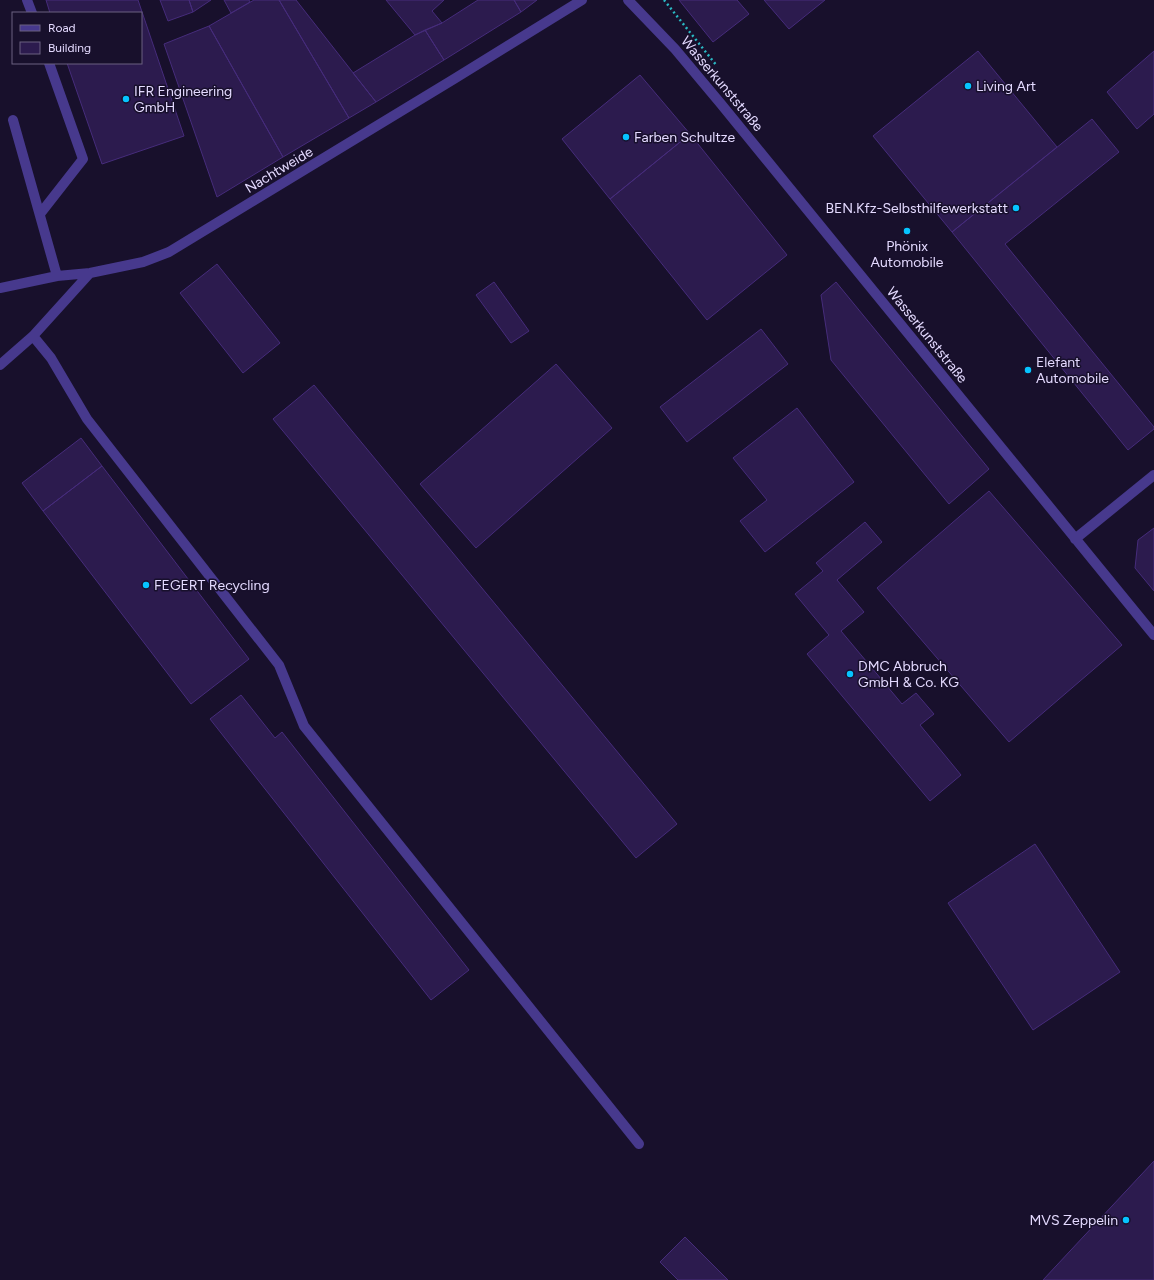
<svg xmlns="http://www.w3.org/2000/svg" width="1154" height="1280" font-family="Figtree,sans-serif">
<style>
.building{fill:#2c1b4e;stroke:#462c7b}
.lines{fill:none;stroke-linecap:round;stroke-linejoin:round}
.path{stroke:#2ab8c3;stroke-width:2.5;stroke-dasharray:2 3;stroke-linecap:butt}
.minor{stroke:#47398d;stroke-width:10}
.poi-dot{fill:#06c4ff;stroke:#18102c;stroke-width:1.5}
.labels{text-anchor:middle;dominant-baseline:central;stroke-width:3;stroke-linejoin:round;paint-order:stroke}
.street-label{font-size:14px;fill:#e4daff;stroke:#18102c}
.poi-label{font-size:14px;fill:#e4daff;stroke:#18102c;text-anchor:start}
</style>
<rect width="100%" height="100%" fill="#18102c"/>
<path class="building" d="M 46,0 L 138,0 L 184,136 L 102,164 L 67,63 L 141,63 L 141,13 L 50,13 Z
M 160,0 L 189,0 L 193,12 L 168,21 Z
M 189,0 L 211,0 L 193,12 Z
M 224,0 L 249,0 L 250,2 L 231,13 Z
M 254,0 L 279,0 L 349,118 L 283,157 L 209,26 Z
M 279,0 L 296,0 L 376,102 L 349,118 Z
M 386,0 L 444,0 L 432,11 L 442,23 L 415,35 Z
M 478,0 L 514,0 L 521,12 L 444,60 L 425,30 L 442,23 Z
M 514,0 L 537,0 L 521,12 Z
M 679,0 L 737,0 L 749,14 L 713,42 Z
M 764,0 L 825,0 L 789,29 Z
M 209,26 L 283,157 L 217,197 L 164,44 Z
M 425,30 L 444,60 L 376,102 L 353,73 L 415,35 Z
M 978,51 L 1057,147 L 952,232 L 873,136 Z
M 1154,51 L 1154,114 L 1137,129 L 1107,92 Z
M 640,75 L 690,134 L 610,199 L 562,139 Z
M 1092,119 L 1119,152 L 1005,244 L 1154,427 L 1154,429 L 1128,450 L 952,232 Z
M 690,134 L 787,255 L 707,320 L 610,199 Z
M 217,264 L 280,343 L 243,373 L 180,293 Z
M 494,282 L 529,331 L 511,343 L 476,295 Z
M 836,282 L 989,469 L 949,504 L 831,360 L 821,295 Z
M 761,329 L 788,364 L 687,442 L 660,407 Z
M 556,364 L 612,428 L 476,548 L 420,484 Z
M 314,385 L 677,824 L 636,858 L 273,419 Z
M 797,408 L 854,482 L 765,552 L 740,521 L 767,500 L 733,458 Z
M 81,438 L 102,466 L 43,511 L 22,483 Z
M 102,466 L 249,659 L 191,704 L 43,511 Z
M 989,491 L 1122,645 L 1009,742 L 877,588 Z
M 865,522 L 882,542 L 837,580 L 864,612 L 841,631 L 902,704 L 916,693 L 934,714 L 920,725 L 961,775 L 930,801 L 807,654 L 829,635 L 795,594 L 823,571 L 816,563 Z
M 1154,528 L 1154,591 L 1135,568 L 1138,540 Z
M 241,695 L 275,738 L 282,732 L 469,970 L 431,1000 L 210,719 Z
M 1035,844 L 1120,972 L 1033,1030 L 948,903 Z
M 1154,1161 L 1154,1280 L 1043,1280 Z
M 685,1237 L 728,1280 L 678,1280 L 660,1262 Z"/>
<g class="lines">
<path class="path" d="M 664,0 L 717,66"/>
<path class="minor" d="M 27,0 L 32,13
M 628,0 L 675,49 L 721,104 L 1154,635
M 13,120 L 57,276
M 40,214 L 83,159 L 49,63
M 0,288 L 57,276 L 90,273 L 143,262 L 169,252 L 454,79 L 582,0
M 33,336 L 51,358 L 87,419 L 279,665 L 304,726 L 639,1144
M 0,365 L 33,336 L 90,273
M 1075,539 L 1154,475"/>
</g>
<g class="poi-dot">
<circle cx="968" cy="86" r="4"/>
<circle cx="126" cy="99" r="4"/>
<circle cx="626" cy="137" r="4"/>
<circle cx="1016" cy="208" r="4"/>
<circle cx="907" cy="231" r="4"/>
<circle cx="1028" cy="370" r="4"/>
<circle cx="146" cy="585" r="4"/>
<circle cx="850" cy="674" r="4"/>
<circle cx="1126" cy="1220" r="4"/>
</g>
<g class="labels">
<g class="street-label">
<text transform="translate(722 84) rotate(50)">Wasserkunststraße</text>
<text transform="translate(279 170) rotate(-31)">Nachtweide</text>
<text transform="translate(927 335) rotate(51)">Wasserkunststraße</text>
</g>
<g class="poi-label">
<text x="976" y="86">Living Art</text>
<text x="134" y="91">IFR Engineering<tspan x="134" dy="16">GmbH</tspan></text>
<text x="634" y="137">Farben Schultze</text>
<text x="1008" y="208" text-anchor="end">BEN.Kfz-Selbsthilfewerkstatt</text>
<text x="907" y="246" text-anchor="middle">Phönix<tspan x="907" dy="16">Automobile</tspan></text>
<text x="1036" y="362">Elefant<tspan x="1036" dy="16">Automobile</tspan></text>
<text x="154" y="585">FEGERT Recycling</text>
<text x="858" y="666">DMC Abbruch<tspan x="858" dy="16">GmbH &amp; Co. KG</tspan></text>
<text x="1118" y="1220" text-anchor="end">MVS Zeppelin</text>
</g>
</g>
<rect x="12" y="12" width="130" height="52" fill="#18102c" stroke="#6a6180"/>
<rect x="20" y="25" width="20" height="6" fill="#47398d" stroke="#6a6180"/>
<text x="48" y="32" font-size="12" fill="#e4daff">Road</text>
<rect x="20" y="42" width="20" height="12" fill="#2c1b4e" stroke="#6a6180"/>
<text x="48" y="52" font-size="12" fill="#e4daff">Building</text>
</svg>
